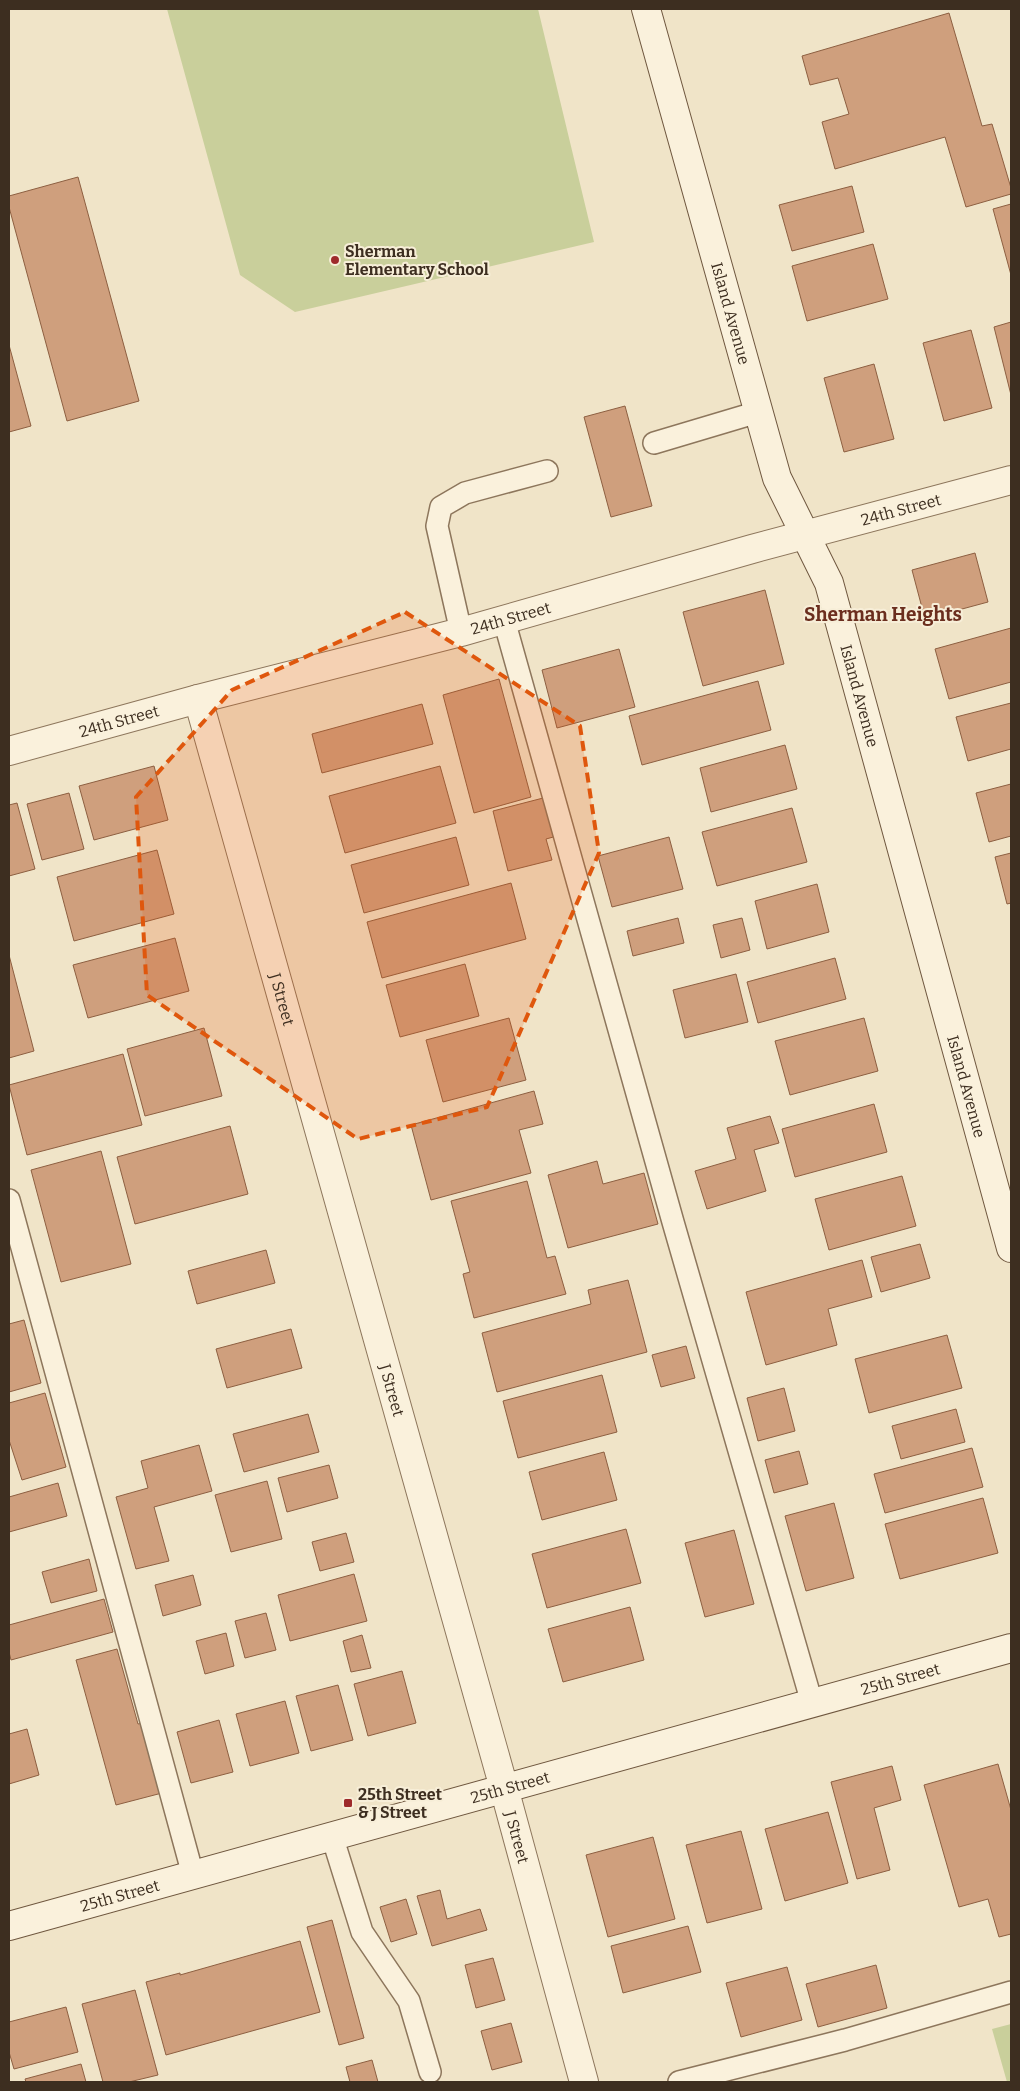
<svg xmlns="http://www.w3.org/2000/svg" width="1020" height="2091" font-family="Bitter,serif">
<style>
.green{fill:#c9cf9b}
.building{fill:#cf9f7d;stroke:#8d5f41}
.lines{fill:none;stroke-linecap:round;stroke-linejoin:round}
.service-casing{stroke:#8d765c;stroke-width:24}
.minor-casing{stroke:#8d765c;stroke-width:30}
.tertiary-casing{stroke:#8d765c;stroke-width:30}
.secondary-casing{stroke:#6f573f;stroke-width:30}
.service{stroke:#faf1dc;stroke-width:21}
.minor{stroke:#faf1dc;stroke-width:28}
.tertiary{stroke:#faf1dc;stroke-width:28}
.secondary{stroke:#faf1dc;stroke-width:28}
.marked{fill:#df570d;fill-opacity:0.2;stroke:#df570d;stroke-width:4;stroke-dasharray:10 6;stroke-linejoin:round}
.poi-dot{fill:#9e2a2b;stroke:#f7eed8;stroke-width:2}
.labels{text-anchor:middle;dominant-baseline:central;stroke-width:4;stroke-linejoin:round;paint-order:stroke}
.poi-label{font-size:16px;font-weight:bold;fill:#3d2e20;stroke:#f7eed8;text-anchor:start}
.street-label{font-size:16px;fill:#3d2e20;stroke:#f7eed8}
.quarter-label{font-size:19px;font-weight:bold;fill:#6b2e1e;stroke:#f7eed8}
</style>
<rect width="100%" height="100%" fill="#f0e4c8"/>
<path class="green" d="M 167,9 L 538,9 L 594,242 L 295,312 L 240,275 Z
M 1011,2024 L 1011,2082 L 1007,2082 L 992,2029 Z"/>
<path class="building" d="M 949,13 L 982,126 L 992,124 L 1011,188 L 1011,194 L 966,207 L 945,137 L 835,169 L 822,122 L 849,114 L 838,78 L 810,85 L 802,56 Z
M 78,177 L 139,401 L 67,421 L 9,207 L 9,196 Z
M 852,186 L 864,232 L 792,251 L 779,205 Z
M 1011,204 L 1011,275 L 993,209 Z
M 873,244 L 888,299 L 807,321 L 792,266 Z
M 1011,322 L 1011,395 L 994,327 Z
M 971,330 L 992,408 L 944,421 L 923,343 Z
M 9,345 L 31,426 L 9,432 Z
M 874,364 L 894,439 L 844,452 L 824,378 Z
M 625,406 L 652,506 L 611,517 L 584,417 Z
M 975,553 L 988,602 L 925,619 L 912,570 Z
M 765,590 L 784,664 L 703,686 L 683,612 Z
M 1011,628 L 1011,682 L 949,699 L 935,649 Z
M 619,649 L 635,707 L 557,728 L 542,670 Z
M 499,679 L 531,797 L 474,813 L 443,695 Z
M 758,681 L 771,730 L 642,765 L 629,716 Z
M 1011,703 L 1011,749 L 968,761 L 956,717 Z
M 422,704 L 433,744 L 322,773 L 312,734 Z
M 785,745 L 797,789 L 711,812 L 700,768 Z
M 154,766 L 168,820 L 94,840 L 79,786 Z
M 440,766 L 456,823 L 345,853 L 329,796 Z
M 1011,784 L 1011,836 L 989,842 L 976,793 Z
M 69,793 L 84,849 L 42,860 L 27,804 Z
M 547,797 L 557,836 L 546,839 L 552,860 L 508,871 L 493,811 Z
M 17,803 L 35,869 L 9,876 L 9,805 Z
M 792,808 L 807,862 L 717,886 L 702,832 Z
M 456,837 L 469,885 L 364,913 L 351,865 Z
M 669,837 L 683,889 L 612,907 L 598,856 Z
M 157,850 L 174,914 L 74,941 L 57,877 Z
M 1011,853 L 1011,903 L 1007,904 L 995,857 Z
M 511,883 L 526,939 L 382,978 L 367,922 Z
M 817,884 L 829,932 L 767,949 L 755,901 Z
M 678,918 L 684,943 L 633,956 L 627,931 Z
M 742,918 L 750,950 L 721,958 L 713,925 Z
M 175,938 L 189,991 L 88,1018 L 73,965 Z
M 9,955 L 34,1051 L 9,1058 Z
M 835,958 L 846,999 L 758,1023 L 747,982 Z
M 465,964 L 479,1016 L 400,1037 L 386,985 Z
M 736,974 L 748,1022 L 685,1038 L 673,990 Z
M 509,1018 L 526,1080 L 443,1102 L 426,1040 Z
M 864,1018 L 878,1071 L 790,1095 L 775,1041 Z
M 204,1028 L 222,1096 L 145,1116 L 127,1049 Z
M 123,1054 L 142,1125 L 27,1155 L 9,1085 Z
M 534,1091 L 543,1124 L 519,1130 L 531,1173 L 431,1200 L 411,1125 Z
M 874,1104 L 887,1152 L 795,1177 L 782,1129 Z
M 770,1116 L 779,1143 L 754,1150 L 766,1191 L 707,1209 L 695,1171 L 736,1159 L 727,1128 Z
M 230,1126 L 248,1194 L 135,1224 L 117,1157 Z
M 101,1151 L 131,1264 L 61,1282 L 31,1170 Z
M 597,1161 L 603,1184 L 644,1173 L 658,1224 L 568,1248 L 548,1175 Z
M 902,1176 L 916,1226 L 829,1250 L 815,1199 Z
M 527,1181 L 547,1258 L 555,1256 L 566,1294 L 474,1318 L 463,1274 L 470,1272 L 451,1201 Z
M 920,1244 L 930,1278 L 881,1292 L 871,1257 Z
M 266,1250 L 275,1283 L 197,1304 L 188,1271 Z
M 862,1260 L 872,1297 L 828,1309 L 837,1345 L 766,1365 L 746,1292 Z
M 628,1280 L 647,1352 L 497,1392 L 482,1333 L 591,1304 L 588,1290 Z
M 24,1320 L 41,1383 L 9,1392 L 9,1324 Z
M 291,1329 L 302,1368 L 227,1388 L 216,1349 Z
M 947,1335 L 962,1388 L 869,1413 L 855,1359 Z
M 686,1346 L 695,1378 L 661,1387 L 652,1355 Z
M 602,1375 L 617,1432 L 518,1458 L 503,1401 Z
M 784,1388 L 795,1431 L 758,1441 L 747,1398 Z
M 45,1393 L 66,1467 L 22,1480 L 9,1440 L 9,1403 Z
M 956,1409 L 965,1442 L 901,1459 L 892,1426 Z
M 308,1414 L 319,1452 L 244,1472 L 233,1434 Z
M 199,1445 L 212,1491 L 154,1507 L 169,1561 L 136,1569 L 116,1497 L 148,1488 L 141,1461 Z
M 972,1448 L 983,1487 L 885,1513 L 874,1474 Z
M 799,1451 L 808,1484 L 774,1493 L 765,1460 Z
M 604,1452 L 617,1500 L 542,1520 L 529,1472 Z
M 329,1465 L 338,1498 L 287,1512 L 278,1478 Z
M 267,1481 L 282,1539 L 231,1552 L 215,1495 Z
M 58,1483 L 67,1516 L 9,1532 L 9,1497 Z
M 983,1498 L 998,1553 L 900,1579 L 885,1524 Z
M 834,1503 L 854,1578 L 806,1591 L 785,1516 Z
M 626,1529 L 641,1583 L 547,1608 L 532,1554 Z
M 734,1530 L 754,1604 L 705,1617 L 685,1543 Z
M 346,1533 L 354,1562 L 320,1571 L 312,1542 Z
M 89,1559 L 97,1591 L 51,1603 L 42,1572 Z
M 354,1574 L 367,1621 L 290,1641 L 278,1595 Z
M 193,1575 L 201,1605 L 163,1616 L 155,1585 Z
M 104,1599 L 113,1632 L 11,1660 L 9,1652 L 9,1625 Z
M 630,1607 L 644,1660 L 563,1682 L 548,1629 Z
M 266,1613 L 276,1650 L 245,1658 L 235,1621 Z
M 226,1633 L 234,1666 L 205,1674 L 196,1641 Z
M 362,1635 L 371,1668 L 351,1672 L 343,1641 Z
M 117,1649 L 138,1724 L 143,1723 L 162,1793 L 116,1805 L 76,1660 Z
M 402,1671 L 416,1723 L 368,1736 L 354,1684 Z
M 338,1685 L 353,1740 L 311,1751 L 296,1696 Z
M 285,1701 L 299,1753 L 250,1766 L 236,1714 Z
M 219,1720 L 233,1772 L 191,1783 L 177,1732 Z
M 27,1729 L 39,1775 L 9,1784 L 9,1734 Z
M 998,1764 L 1011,1810 L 1011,1934 L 999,1937 L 988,1899 L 959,1907 L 924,1785 Z
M 892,1766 L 901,1800 L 874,1808 L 890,1870 L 857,1879 L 831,1782 Z
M 828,1812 L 848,1883 L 785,1901 L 765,1829 Z
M 741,1831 L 762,1909 L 707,1923 L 686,1845 Z
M 653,1837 L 675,1919 L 608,1937 L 586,1855 Z
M 440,1890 L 447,1919 L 480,1909 L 487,1930 L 432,1946 L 417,1896 Z
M 406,1899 L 417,1934 L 391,1942 L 380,1907 Z
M 332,1920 L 364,2038 L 339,2045 L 307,1927 Z
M 688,1926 L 701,1972 L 623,1993 L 611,1946 Z
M 300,1941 L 320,2012 L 166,2055 L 146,1982 L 180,1973 L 180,1975 Z
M 493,1958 L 505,2000 L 476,2008 L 465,1965 Z
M 876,1965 L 887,2008 L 818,2027 L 806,1984 Z
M 787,1967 L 802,2020 L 741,2037 L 726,1983 Z
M 135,1990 L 158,2075 L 129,2082 L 103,2082 L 82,2004 Z
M 66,2007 L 78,2052 L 14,2069 L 9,2052 L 9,2022 Z
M 511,2023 L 522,2062 L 492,2070 L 481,2031 Z
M 372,2060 L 378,2082 L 350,2082 L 346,2067 Z
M 81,2064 L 86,2082 L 26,2082 L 25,2079 Z"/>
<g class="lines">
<g class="service-casing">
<path id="service" d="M 654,443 L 758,412
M 504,620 L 673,1222 L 812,1703
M 461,632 L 437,526 L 441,507 L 465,493 L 547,471
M 9,1200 L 193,1875
M 332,1836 L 362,1932 L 409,2001 L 430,2072
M 679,2082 L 845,2040 L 1011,1992"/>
</g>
<g class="minor-casing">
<g id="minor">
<path id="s1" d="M 198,699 L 504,1788 L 584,2082"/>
</g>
</g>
<g class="tertiary-casing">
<g id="tertiary">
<path id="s2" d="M 9,751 L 198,699 L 461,632 L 752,549 L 1011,480"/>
</g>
</g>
<g class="secondary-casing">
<g id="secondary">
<path id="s3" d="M 646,9 L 777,478 L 829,583 L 1011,1248"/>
<path id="s4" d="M 9,1926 L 1011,1648"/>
</g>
</g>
<use href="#service" class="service"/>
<use href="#minor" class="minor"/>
<use href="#tertiary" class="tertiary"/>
<use href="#secondary" class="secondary"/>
</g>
<path class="marked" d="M 405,612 L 580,726 L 599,853 L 487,1107 L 358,1139 L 147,995 L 136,797 L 232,690 Z"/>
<g class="poi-dot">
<circle cx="335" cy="260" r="5"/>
<rect x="343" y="1798" width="10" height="10" rx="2.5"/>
</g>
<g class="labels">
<g class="poi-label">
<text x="345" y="251">Sherman<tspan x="345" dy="18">Elementary School</tspan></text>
<text x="358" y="1794">25th Street<tspan x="358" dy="18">&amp; J Street</tspan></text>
</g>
<g class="street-label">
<text stroke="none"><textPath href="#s3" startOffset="316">Island Avenue</textPath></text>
<text stroke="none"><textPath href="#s2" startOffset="924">24th Street</textPath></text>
<text stroke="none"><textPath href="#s2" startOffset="519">24th Street</textPath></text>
<text stroke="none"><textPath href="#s3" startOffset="721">Island Avenue</textPath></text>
<text stroke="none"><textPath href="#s2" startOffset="114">24th Street</textPath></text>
<text stroke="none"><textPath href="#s1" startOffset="312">J Street</textPath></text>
<text stroke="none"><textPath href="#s3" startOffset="1126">Island Avenue</textPath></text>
<text stroke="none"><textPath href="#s1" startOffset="718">J Street</textPath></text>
<text stroke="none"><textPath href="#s4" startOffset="925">25th Street</textPath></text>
<text stroke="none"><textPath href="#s4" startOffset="520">25th Street</textPath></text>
<text stroke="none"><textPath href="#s1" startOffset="1182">J Street</textPath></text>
<text stroke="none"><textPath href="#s4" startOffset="115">25th Street</textPath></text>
</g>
<g class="quarter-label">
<text x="883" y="614">Sherman Heights</text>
</g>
</g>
<rect width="1020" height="2091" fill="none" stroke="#3d2e20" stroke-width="20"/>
</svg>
